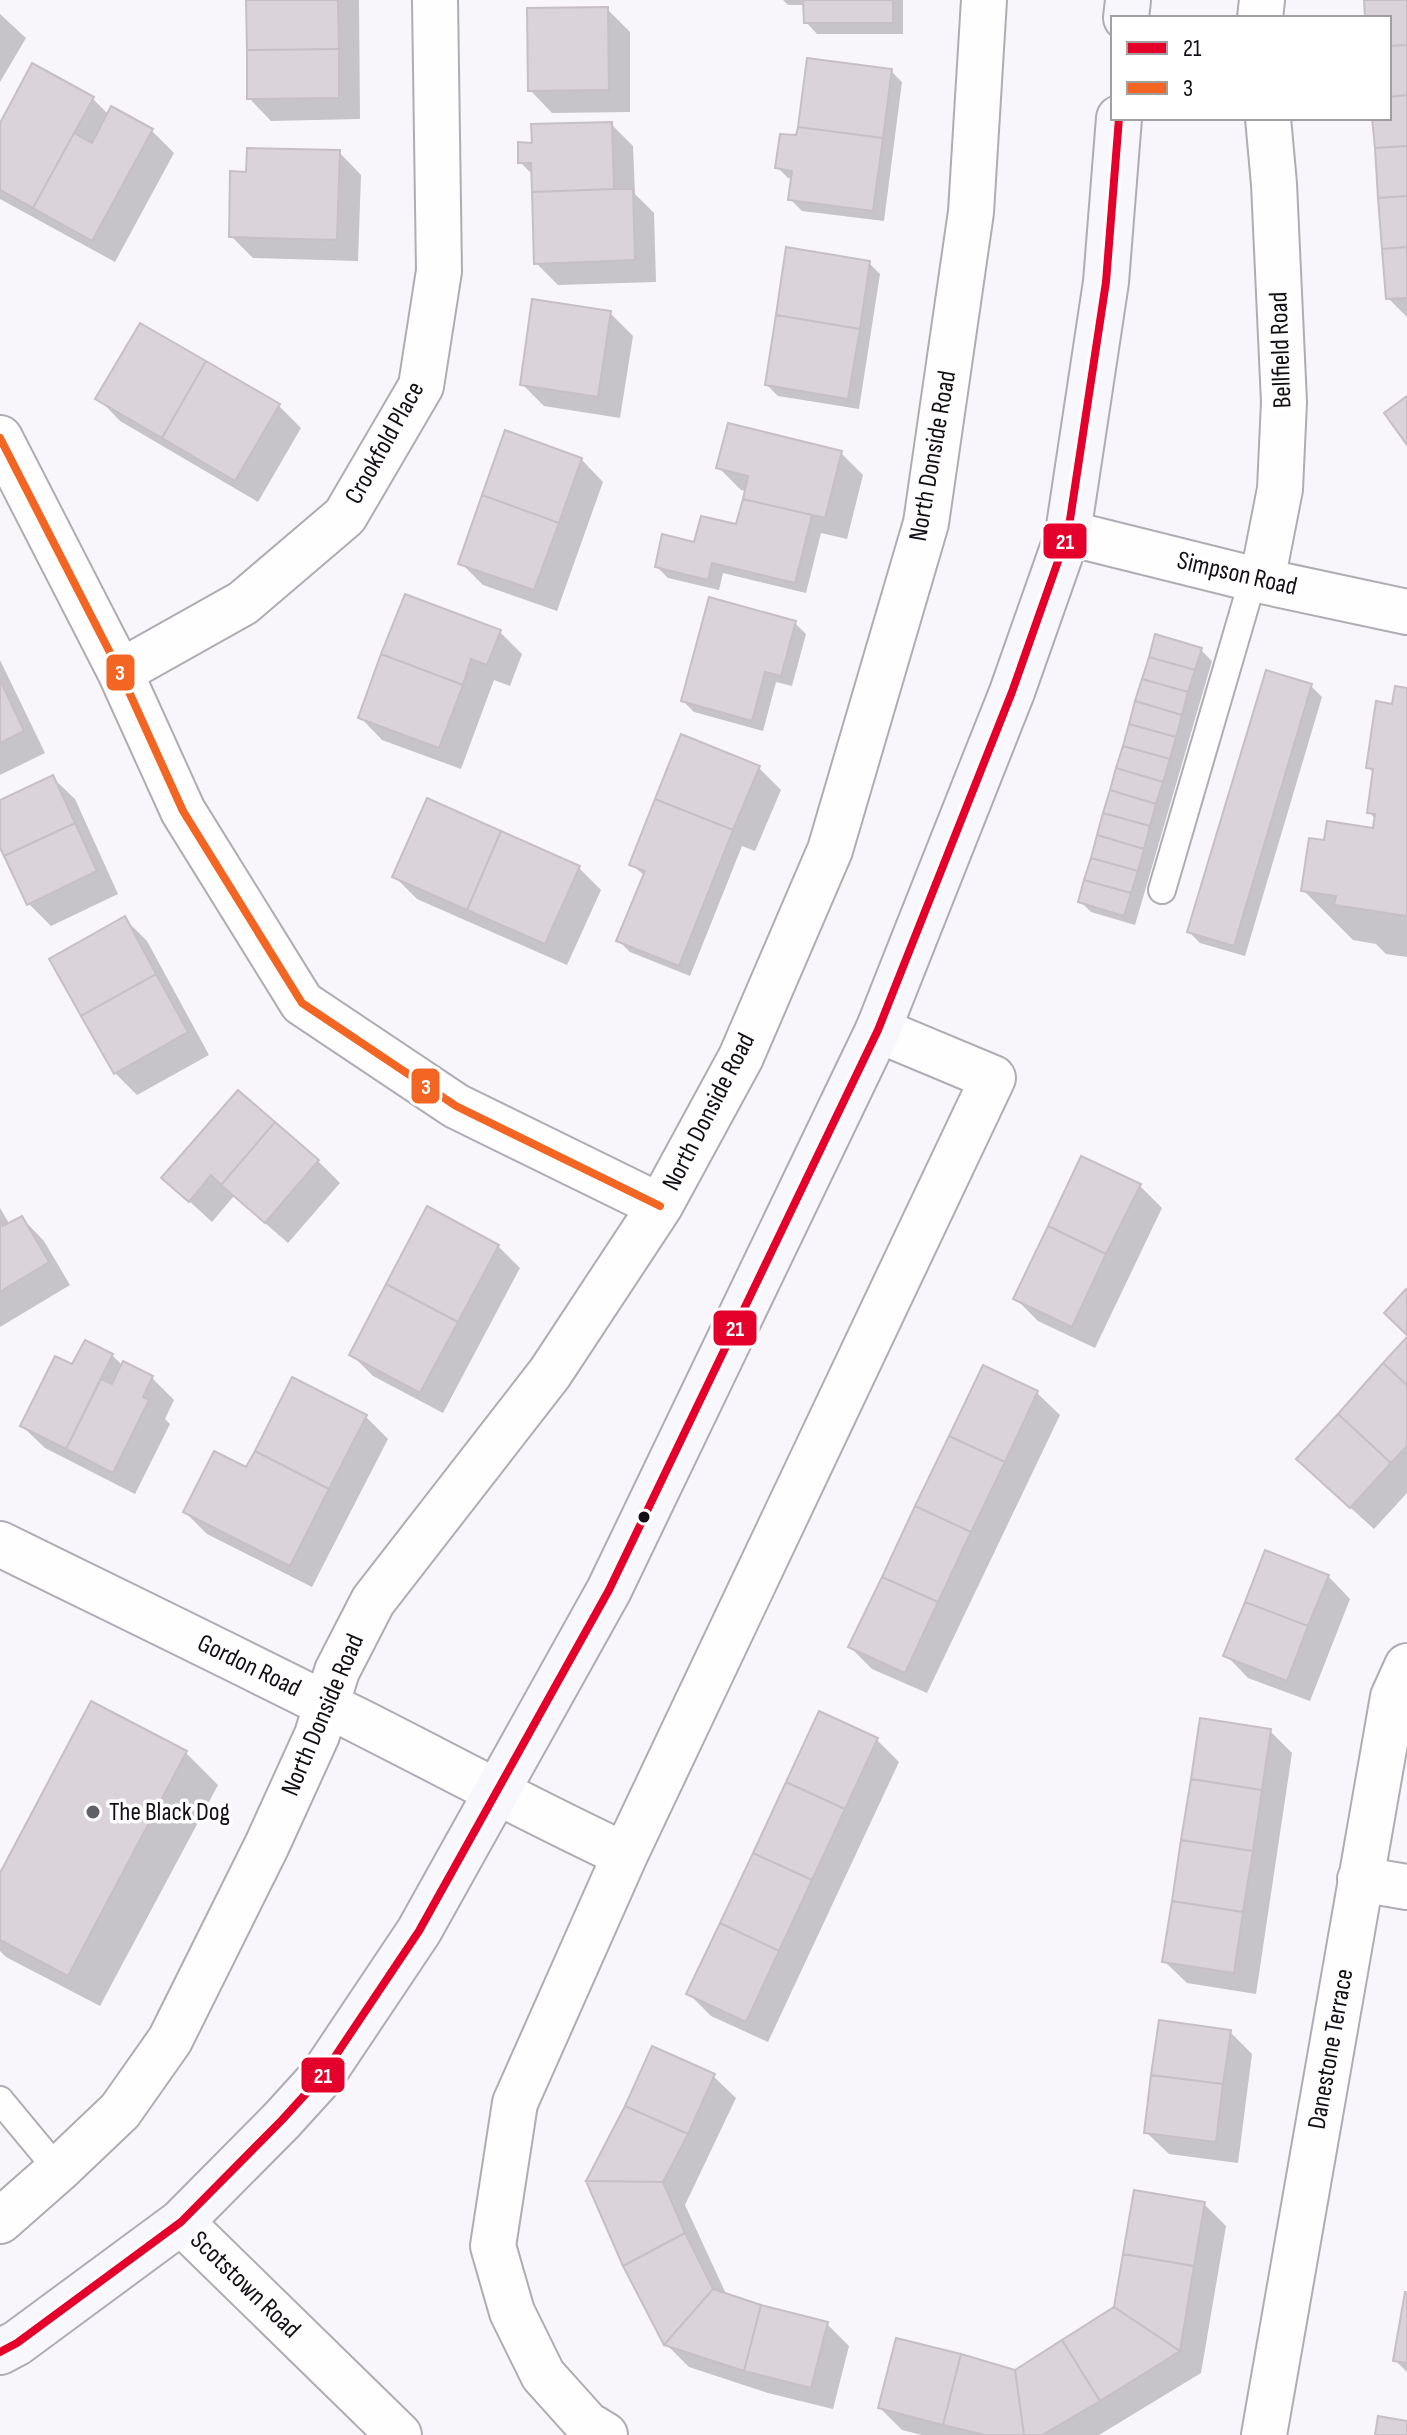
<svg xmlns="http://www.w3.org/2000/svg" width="1407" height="2435" font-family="'Sofia Sans Condensed',sans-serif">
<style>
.shadow{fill:#0003}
.building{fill:#dad3da;stroke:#c6bfc6;stroke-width:2}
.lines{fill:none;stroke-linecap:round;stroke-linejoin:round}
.service-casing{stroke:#b0acb5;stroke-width:30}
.minor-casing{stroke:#b0acb5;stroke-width:48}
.tertiary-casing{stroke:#b0acb5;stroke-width:48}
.secondary-casing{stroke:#b0acb5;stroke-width:48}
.service{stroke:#fefefe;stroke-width:26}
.minor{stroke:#fefefe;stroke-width:44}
.tertiary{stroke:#fefefe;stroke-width:44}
.secondary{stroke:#f8f8fc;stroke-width:44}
.bus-1-casing{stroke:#fff;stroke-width:14}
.bus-2-casing{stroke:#fff;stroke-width:14}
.bus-1{stroke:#e4002b;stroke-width:8}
.bus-2{stroke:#f26522;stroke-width:8}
.bus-dot{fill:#130e18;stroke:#fff;stroke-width:3}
.poi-dot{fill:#635f67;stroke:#fff;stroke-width:3}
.labels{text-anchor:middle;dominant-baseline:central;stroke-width:7;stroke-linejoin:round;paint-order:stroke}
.street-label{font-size:26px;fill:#130e18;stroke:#fff}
.poi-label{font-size:26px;fill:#130e18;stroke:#fff;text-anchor:start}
.line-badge{stroke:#fff;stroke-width:3}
.badge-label{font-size:22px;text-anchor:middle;font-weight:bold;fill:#fff}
</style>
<rect width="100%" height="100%" fill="#f8f5fb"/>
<path class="shadow" d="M 248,0 L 359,0 L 360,119 L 271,121 L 249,98 Z
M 783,0 L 903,0 L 903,34 L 817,34 L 806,22 L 805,5 L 788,5 Z
M 1366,0 L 1407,0 L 1407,317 L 1388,298 L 1375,118 L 1389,118 L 1389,18 L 1368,18 Z
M 607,9 L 630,32 L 630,112 L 552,113 L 530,90 Z
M 0,14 L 26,38 L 0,82 Z
M 891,71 L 902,82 L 884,221 L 802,211 L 791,200 L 793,179 L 788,178 L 777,167 L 798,138 Z
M 92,98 L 109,115 L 152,131 L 174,153 L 115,262 L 0,199 L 0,127 Z
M 611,124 L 633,146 L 635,194 L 654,213 L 656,282 L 558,285 L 536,263 L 533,175 L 520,162 L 534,145 Z
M 339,152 L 361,175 L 358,261 L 253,258 L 231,236 L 248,174 Z
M 869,263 L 880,274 L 859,409 L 778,396 L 767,385 Z
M 610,313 L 633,336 L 620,418 L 544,406 L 522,384 Z
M 98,398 L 279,406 L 301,428 L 258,502 L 120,421 Z
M 841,453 L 863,475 L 847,539 L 821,533 L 806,593 L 723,573 L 719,590 L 668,578 L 657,567 L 695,544 L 738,527 L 746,491 L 741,490 L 719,468 Z
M 581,459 L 603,482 L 557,611 L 483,585 L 461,563 Z
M 795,623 L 806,634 L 792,686 L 776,682 L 763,731 L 694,712 L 683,701 Z
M 500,632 L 522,654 L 510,686 L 494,680 L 461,769 L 382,740 L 360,717 Z
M 1201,650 L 1212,661 L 1135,925 L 1091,912 L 1080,901 Z
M 0,660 L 45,753 L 0,775 Z
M 1311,686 L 1322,697 L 1245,956 L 1200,943 L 1189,932 Z
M 1407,690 L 1407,957 L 1386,954 L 1376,944 L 1353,940 L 1303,890 L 1325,842 L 1375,831 L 1376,820 L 1369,812 L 1375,774 L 1368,767 L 1394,706 Z
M 758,767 L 781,790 L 755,851 L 742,846 L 690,976 L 630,952 L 619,941 L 645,876 L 631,864 Z
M 52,777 L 75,799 L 118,894 L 51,926 L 29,904 L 0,842 L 0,802 Z
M 579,868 L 601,890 L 567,965 L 417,899 L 394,876 Z
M 125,919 L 147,941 L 209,1055 L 137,1095 L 115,1073 Z
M 318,1161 L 340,1183 L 288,1243 L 234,1196 L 212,1222 L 164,1178 Z
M 1139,1185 L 1162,1208 L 1095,1348 L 1038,1321 L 1015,1298 Z
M 0,1208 L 10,1225 L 22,1218 L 44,1241 L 70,1285 L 0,1327 Z
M 498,1246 L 520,1268 L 443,1413 L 373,1376 L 351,1354 Z
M 1407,1340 L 1407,1493 L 1374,1529 L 1321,1481 Z
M 112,1355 L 123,1366 L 152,1378 L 174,1400 L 165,1419 L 170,1424 L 135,1494 L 45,1448 L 22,1426 L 73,1367 Z
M 984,1368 L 1037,1393 L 1060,1415 L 927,1693 L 872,1669 L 850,1647 Z
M 366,1417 L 388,1439 L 312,1587 L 207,1534 L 185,1512 L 247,1470 Z
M 1328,1576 L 1350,1599 L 1310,1701 L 1248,1678 L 1226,1655 Z
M 1270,1731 L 1292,1753 L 1256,1994 L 1187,1983 L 1164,1961 Z
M 877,1740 L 899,1762 L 768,2042 L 711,2016 L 689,1994 Z
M 186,1753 L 218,1785 L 100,2006 L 6,1957 L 0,1951 L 0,1877 Z
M 1230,2032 L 1252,2054 L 1238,2163 L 1169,2154 L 1146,2132 Z
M 653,2048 L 713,2076 L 736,2098 L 685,2205 L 727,2296 L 827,2324 L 849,2346 L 833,2409 L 768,2393 L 689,2367 L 666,2344 Z
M 1204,2204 L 1226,2226 L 1201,2373 L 1099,2435 L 922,2435 L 902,2430 L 880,2408 L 1016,2372 L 1116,2309 Z
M 1407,2292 L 1407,2372 L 1395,2360 Z"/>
<path class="building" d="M 246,0 L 338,0 L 339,49 L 247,50 Z
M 803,0 L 893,0 L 893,23 L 804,23 Z
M 1364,0 L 1407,0 L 1407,45 L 1389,46 L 1389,18 L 1365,18 Z
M 608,7 L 609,90 L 528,91 L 527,8 Z
M 1407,45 L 1407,95 L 1389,97 L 1389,46 Z
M 339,49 L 339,98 L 247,99 L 247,50 Z
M 807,58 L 892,69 L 883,138 L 798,127 Z
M 32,63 L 94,97 L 33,208 L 0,190 L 0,123 Z
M 1407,95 L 1407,146 L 1375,148 L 1372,118 L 1389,118 L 1389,97 Z
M 111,106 L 153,129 L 92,241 L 33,208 L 74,133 L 92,143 Z
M 612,122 L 614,189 L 532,192 L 531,163 L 518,163 L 518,142 L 532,143 L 531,124 Z
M 798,127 L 883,138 L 873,211 L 788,200 L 792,171 L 775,168 L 780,134 L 796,135 Z
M 1407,146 L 1407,196 L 1378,198 L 1375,148 Z
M 247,148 L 340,150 L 337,240 L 229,237 L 230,171 L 246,172 Z
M 614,189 L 633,189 L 635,260 L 534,264 L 532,192 Z
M 1407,196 L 1407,247 L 1382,249 L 1378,198 Z
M 786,247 L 870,261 L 860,329 L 776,315 Z
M 1407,247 L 1407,298 L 1386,299 L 1382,249 Z
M 532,299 L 611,311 L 598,397 L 520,385 Z
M 776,315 L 860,329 L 848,399 L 765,385 Z
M 140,323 L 206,361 L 162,438 L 95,399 Z
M 206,361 L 280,404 L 235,481 L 162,438 Z
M 1407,396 L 1407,445 L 1384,413 Z
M 728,423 L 842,451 L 825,518 L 743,499 L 748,476 L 716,468 Z
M 505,430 L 582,458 L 559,523 L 482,495 Z
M 482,495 L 559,523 L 534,590 L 458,564 Z
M 743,499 L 812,515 L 795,583 L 712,563 L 708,580 L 655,567 L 662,534 L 694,542 L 701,516 L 736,524 Z
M 405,594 L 501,630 L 487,665 L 471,659 L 463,685 L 381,654 Z
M 709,597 L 796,621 L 781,676 L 765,672 L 752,721 L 681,701 Z
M 1155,634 L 1202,648 L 1195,670 L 1149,657 Z
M 381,654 L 463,685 L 439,748 L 358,718 Z
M 1149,657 L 1195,670 L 1188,692 L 1142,679 Z
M 1266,670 L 1312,684 L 1234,946 L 1187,932 Z
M 1142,679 L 1188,692 L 1182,715 L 1135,701 Z
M 1,682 L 24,731 L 0,743 L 0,683 Z
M 1395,686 L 1407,688 L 1407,916 L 1334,905 L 1336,896 L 1301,891 L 1309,838 L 1324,840 L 1327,821 L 1373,828 L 1375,814 L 1367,813 L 1373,769 L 1366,768 L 1376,701 L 1392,704 Z
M 1135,701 L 1182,715 L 1176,737 L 1129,724 Z
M 1129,724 L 1176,737 L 1170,759 L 1123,746 Z
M 681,734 L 760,766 L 733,830 L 655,799 Z
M 1123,746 L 1170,759 L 1163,782 L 1116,768 Z
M 1116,768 L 1163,782 L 1156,804 L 1110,790 Z
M 53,775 L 75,823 L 4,856 L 0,848 L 0,800 Z
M 1110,790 L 1156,804 L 1150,826 L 1103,813 Z
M 427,798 L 501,831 L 467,910 L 392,877 Z
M 655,799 L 733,830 L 679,966 L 616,941 L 645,871 L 629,865 Z
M 1103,813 L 1150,826 L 1144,849 L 1097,835 Z
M 75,823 L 97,871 L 27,905 L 4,856 Z
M 501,831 L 580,866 L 545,944 L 467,910 Z
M 1097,835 L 1144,849 L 1138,871 L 1091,858 Z
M 1091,858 L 1138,871 L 1131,893 L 1084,880 Z
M 1084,880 L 1131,893 L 1124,916 L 1078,902 Z
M 125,916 L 156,974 L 81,1016 L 49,959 Z
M 156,974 L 188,1032 L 114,1074 L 81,1016 Z
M 238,1090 L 275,1122 L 221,1185 L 211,1175 L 189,1202 L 161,1178 Z
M 275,1122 L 319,1160 L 265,1223 L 221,1185 Z
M 1081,1156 L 1141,1184 L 1106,1254 L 1048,1226 Z
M 427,1206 L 499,1245 L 458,1322 L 386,1284 Z
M 22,1216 L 49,1262 L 0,1292 L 0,1221 L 3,1226 Z
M 1048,1226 L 1106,1254 L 1072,1327 L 1013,1299 Z
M 386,1284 L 458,1322 L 420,1393 L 349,1355 Z
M 1406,1289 L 1407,1290 L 1407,1335 L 1384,1313 Z
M 1407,1337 L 1407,1385 L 1383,1363 Z
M 85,1340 L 113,1354 L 66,1449 L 20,1426 L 55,1356 L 72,1364 Z
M 123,1361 L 153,1376 L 143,1397 L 149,1400 L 113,1473 L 66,1449 L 101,1379 L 112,1384 Z
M 1383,1363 L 1407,1385 L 1407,1446 L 1391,1463 L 1338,1414 Z
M 983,1365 L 1038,1391 L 1005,1462 L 949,1436 Z
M 292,1377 L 367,1415 L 329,1489 L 255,1451 Z
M 1338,1414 L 1391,1463 L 1350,1508 L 1296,1459 Z
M 949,1436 L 1005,1462 L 971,1532 L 915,1506 Z
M 214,1451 L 246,1467 L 255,1451 L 329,1489 L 290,1566 L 183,1512 Z
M 915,1506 L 971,1532 L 938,1602 L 882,1577 Z
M 1265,1550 L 1329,1575 L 1308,1626 L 1245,1602 Z
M 882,1577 L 938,1602 L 905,1673 L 848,1647 Z
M 1245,1602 L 1308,1626 L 1287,1681 L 1223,1656 Z
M 91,1701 L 187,1751 L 68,1976 L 0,1940 L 0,1873 Z
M 819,1711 L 878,1738 L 845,1809 L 786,1782 Z
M 1200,1718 L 1271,1729 L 1262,1790 L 1191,1779 Z
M 1191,1779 L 1262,1790 L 1253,1851 L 1181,1840 Z
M 786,1782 L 845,1809 L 812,1880 L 753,1853 Z
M 1181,1840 L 1253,1851 L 1243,1912 L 1172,1901 Z
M 753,1853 L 812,1880 L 779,1951 L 720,1923 Z
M 1172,1901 L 1243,1912 L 1234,1973 L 1162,1962 Z
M 720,1923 L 779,1951 L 746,2022 L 686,1994 Z
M 1159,2020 L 1231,2030 L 1223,2084 L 1151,2075 Z
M 652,2046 L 715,2074 L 688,2134 L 625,2106 Z
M 1151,2075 L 1223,2084 L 1216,2142 L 1144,2133 Z
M 625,2106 L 688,2134 L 663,2182 L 586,2181 Z
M 586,2181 L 663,2182 L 685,2233 L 623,2266 Z
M 1134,2190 L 1205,2202 L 1194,2266 L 1123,2254 Z
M 685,2233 L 713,2289 L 664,2345 L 623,2266 Z
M 1123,2254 L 1194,2266 L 1180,2351 L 1114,2307 Z
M 713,2289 L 761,2305 L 744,2371 L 664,2345 Z
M 1405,2292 L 1407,2292 L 1407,2363 L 1393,2361 Z
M 761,2305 L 828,2322 L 811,2388 L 744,2371 Z
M 1114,2307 L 1180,2351 L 1100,2401 L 1062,2340 Z
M 896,2338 L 961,2354 L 943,2425 L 878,2408 Z
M 1062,2340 L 1100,2401 L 1042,2435 L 1024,2435 L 1015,2370 Z
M 961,2354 L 1015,2370 L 1024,2435 L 985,2435 L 943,2425 Z
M 1378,2416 L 1407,2421 L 1407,2435 L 1375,2435 Z"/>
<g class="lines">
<g class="service-casing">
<path id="service" d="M 1162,890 L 1253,579
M 0,2100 L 58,2170"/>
</g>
<g class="minor-casing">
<path id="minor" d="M 1260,18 L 1262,0
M 0,438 L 120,672 L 183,811 L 302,1003 L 456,1106 L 660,1206
M 1068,533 L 1253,579 L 1407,612
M 1262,581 L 1280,489 L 1284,402 L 1274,184 L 1268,118
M 120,672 L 243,603 L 345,516 L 421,386 L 439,271 L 435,0
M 0,1544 C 120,1603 240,1661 359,1721 C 448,1766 535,1813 625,1855
M 1360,1879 L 1407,1887
M 0,2221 L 58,2170 L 120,2111 L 170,2040 L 267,1845 L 317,1735 L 337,1671 L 373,1601 L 550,1373 L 660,1206 L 741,1057 L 830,850 L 926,523 L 971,212 L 984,0
M 605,2435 L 587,2424 L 543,2375 L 512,2312 L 493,2246 L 515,2103 L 625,1855 L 993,1078 L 878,1030
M 1264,2435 L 1393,1697 L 1407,1666"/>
</g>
<g class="tertiary-casing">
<path id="tertiary" d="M 181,2222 L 399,2435"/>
</g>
<g class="secondary-casing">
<path id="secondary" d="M 1126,18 L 1128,0
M 0,2352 L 17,2343 L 181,2222 L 282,2120 L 322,2076 L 419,1931 L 609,1590 L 878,1030 L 1012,692 L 1068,533 L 1106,282 L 1119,118"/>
</g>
<use href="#service" class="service"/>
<use href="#minor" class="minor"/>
<use href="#tertiary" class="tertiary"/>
<use href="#secondary" class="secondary"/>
<g class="bus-1-casing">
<path id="bus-1" d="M 0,2352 L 17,2343 L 181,2222 L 282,2120 L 322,2076 L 419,1931 L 609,1590 L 878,1030 L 1012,692 L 1068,533 L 1106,282 L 1119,118"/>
</g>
<g class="bus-2-casing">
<path id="bus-2" d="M 0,438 L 120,672 L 183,811 L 302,1003 L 456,1106 L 660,1206"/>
</g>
<use href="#bus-1" class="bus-1"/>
<use href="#bus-2" class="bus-2"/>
</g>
<circle class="bus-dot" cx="644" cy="1517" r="7"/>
<circle class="poi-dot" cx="93" cy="1812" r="8"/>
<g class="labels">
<g class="street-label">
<text transform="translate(1281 350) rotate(-92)">Bellfield Road</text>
<text transform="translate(385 443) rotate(-61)">Crookfold Place</text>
<text transform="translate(933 456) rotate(-80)">North Donside Road</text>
<text transform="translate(1237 574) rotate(13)">Simpson Road</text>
<text transform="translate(709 1112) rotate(-63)">North Donside Road</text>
<text transform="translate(249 1666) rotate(26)">Gordon Road</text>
<text transform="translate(323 1715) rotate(-67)">North Donside Road</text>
<text transform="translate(1331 2049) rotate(-80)">Danestone Terrace</text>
<text transform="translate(245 2285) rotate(44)">Scotstown Road</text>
</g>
<g class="poi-label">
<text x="109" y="1812">The Black Dog</text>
</g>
</g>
<g class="line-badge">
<rect x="1042" y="522" width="46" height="38" rx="8" fill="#e4002b"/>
<rect x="105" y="653" width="31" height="39" rx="8" fill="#f26522"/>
<rect x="410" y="1067" width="31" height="38" rx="8" fill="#f26522"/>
<rect x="712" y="1309" width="46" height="38" rx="8" fill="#e4002b"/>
<rect x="300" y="2056" width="46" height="38" rx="8" fill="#e4002b"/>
</g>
<g class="badge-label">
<text x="1065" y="549">21</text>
<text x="120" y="680">3</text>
<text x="426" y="1094">3</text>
<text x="735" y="1336">21</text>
<text x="323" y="2083">21</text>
</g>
<rect x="1111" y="16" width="280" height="104" fill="#ffffff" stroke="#a19fa3" stroke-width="2"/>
<rect x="1127" y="42" width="40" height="12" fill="#e4002b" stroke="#a19fa3" stroke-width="2"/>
<text x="1183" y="56" font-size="24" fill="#130e18">21</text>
<rect x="1127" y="82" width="40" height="12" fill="#f26522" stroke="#a19fa3" stroke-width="2"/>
<text x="1183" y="96" font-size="24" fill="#130e18">3</text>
</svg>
